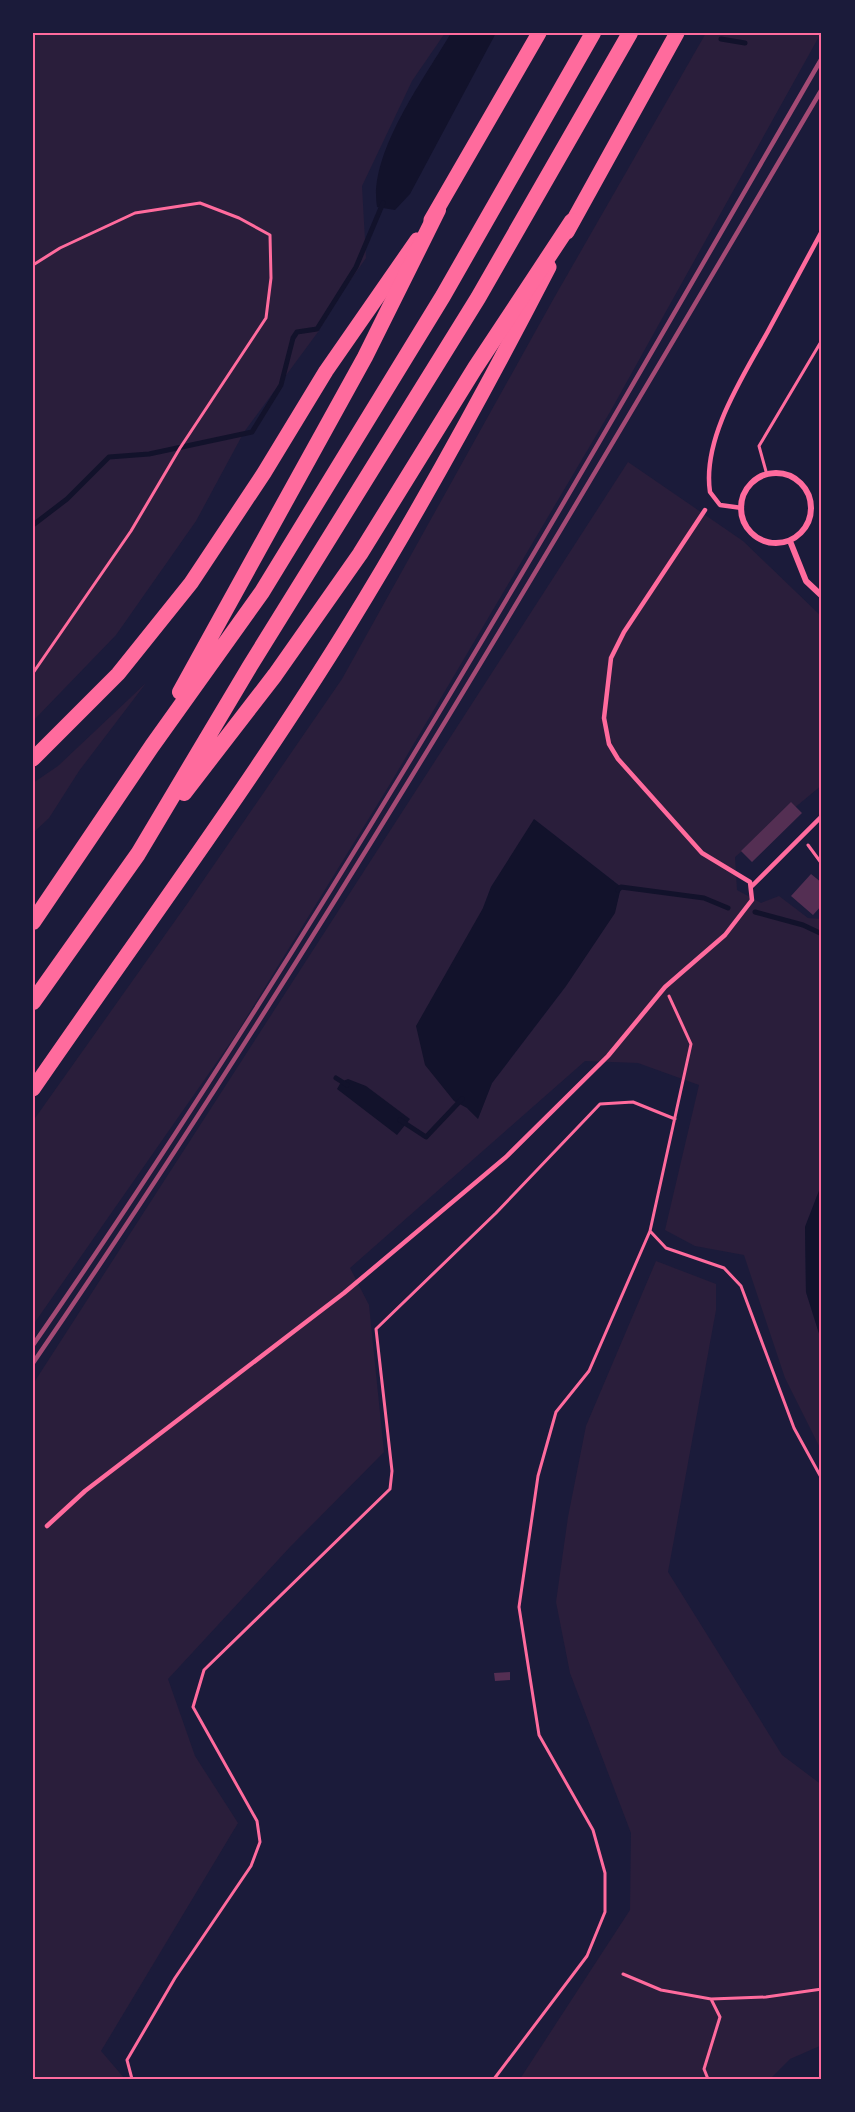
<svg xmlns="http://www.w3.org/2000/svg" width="855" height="2112" font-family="Manrope,sans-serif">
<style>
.green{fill:#2a1e3b;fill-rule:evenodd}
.water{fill:#12122b}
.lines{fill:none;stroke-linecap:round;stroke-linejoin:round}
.stream{stroke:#12122b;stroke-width:5}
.building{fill:#542f53}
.path{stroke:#ff6b9d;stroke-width:3}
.service{stroke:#ff6b9d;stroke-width:4.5}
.minor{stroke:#ff6b9d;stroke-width:6}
.trunk{stroke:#ff6b9d;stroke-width:15}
.motorway{stroke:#ff6b9d;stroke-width:16}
.rail{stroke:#a44b75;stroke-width:4.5}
.neatline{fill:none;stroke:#ff6b9d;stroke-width:2}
</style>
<rect width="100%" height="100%" fill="#1b1b3a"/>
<path class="green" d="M 33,33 L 445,33 L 412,81 L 362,186 L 366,258 L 338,298 L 318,332 L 244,432 L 196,521 L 116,635 L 33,721 Z
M 706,33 L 821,33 L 610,412 L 390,784 L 235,1036 L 33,1325 L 33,1121 L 187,904 L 342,679 L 554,298 Z
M 628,462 L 743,541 L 822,617 L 822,785 L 735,857 L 737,890 L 761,903 L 779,896 L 808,918 L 822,919 L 822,1183 L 805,1227 L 806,1292 L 822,1343 L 822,1452 L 785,1378 L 744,1255 L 695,1246 L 665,1230 L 699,1085 L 638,1063 L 585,1061 L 350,1268 L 369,1305 L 384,1452 L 290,1547 L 168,1679 L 195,1756 L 238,1823 L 101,2051 L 125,2079 L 33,2079 L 33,1384 ZM 535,820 L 621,887 L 614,914 L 566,986 L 492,1083 L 478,1118 L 467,1108 L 483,908 L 491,887 Z
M 146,683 L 79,771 L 49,818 L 33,833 L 33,783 L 58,766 Z
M 656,1261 L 716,1284 L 716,1310 L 668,1572 L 782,1755 L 822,1785 L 822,2045 L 790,2059 L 770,2079 L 520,2079 L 630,1910 L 631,1833 L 570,1673 L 556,1602 L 568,1517 L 586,1426 Z"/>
<path class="water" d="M 451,33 L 496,33 L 410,194 L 395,210 L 377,207 C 368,154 424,79 451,33 Z
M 534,819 L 621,887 L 615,913 L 566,986 L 492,1083 L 478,1119 L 467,1108 L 454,1101 L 425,1065 L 416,1026 L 483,908 L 491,887 Z
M 348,1079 L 366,1086 L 410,1119 L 397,1135 L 337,1089 L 341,1082 Z
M 822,1183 L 822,1343 L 806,1292 L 805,1227 Z"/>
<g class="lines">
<path class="stream" d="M 721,39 L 745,43
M 33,525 L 67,499 L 109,457 L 149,454 L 252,432 L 281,385 L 293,338 L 297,332 L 317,329 L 356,267 L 383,203
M 618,890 L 621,887 L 704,898 L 728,908
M 755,912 L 803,925 L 822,934
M 336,1078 L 347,1085
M 400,1120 L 426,1137 L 462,1099"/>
</g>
<path class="building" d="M 791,802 L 802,813 L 752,862 L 741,851 Z
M 811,874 L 822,883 L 822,905 L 813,915 L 791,896 Z
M 510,1672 L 510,1680 L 495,1681 L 494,1673 Z"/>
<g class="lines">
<path class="path" d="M 33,265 L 60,248 L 135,213 L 200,203 L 239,218 L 270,235 L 271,278 L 266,318 L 180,448 L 131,531 L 33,673
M 767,475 L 759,446 L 822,340
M 808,845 L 822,864
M 669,996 L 691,1044 L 650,1231 L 666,1248 L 724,1268 L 741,1286 L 794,1428 L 822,1479
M 623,1974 L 661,1990 L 711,1999 L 766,1997 L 822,1989
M 132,2079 L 127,2060 L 175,1978 L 251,1866 L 260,1842 L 257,1821 L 193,1707 L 204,1670 L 390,1489 L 392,1471 L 376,1329 L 496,1213 L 600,1104 L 633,1102 L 675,1119
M 494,2079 L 587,1956 L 605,1912 L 605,1873 L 593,1830 L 539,1735 L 519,1607 L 538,1476 L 556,1412 L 589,1371 L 650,1231
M 708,2079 L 704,2069 L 720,2017 L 711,1999"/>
<path class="service" d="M 742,508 L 720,505 L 710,492 C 702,439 742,378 767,333 C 785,299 804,265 822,231
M 752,886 L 822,816
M 47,1526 L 85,1491 L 344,1293 L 506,1157 L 608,1056 L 665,987 L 725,935 L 752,900 L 750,882 L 702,853 L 618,759 L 609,744 L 604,718 L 611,658 L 624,632 L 705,510"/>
<path class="minor" d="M741 508a35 35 0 1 1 70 0a35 35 0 1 1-70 0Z
M 790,541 L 806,581 L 822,596"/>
<path class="trunk" d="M 431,220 L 539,33
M 567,232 L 677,33
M 33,759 L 118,674 L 191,583 L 264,473 L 326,371 L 417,240
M 33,1089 C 139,935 251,784 349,625 C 421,508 486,389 549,267"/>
<path class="motorway" d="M 180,692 L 365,357 L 438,210
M 184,793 L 275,675 L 360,554 L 475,368 L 572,221
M 33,922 L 152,746 L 262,592 L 443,296 L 593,33
M 33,1002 L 138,854 L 250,666 L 478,298 L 630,33"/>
<path class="rail" d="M 33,1345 C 320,932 570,493 822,58
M 33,1363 C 316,951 568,519 822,89"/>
</g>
<rect width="855" height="2112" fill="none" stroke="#1b1b3a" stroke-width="69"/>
<rect x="34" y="34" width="786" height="2044" class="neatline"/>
</svg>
